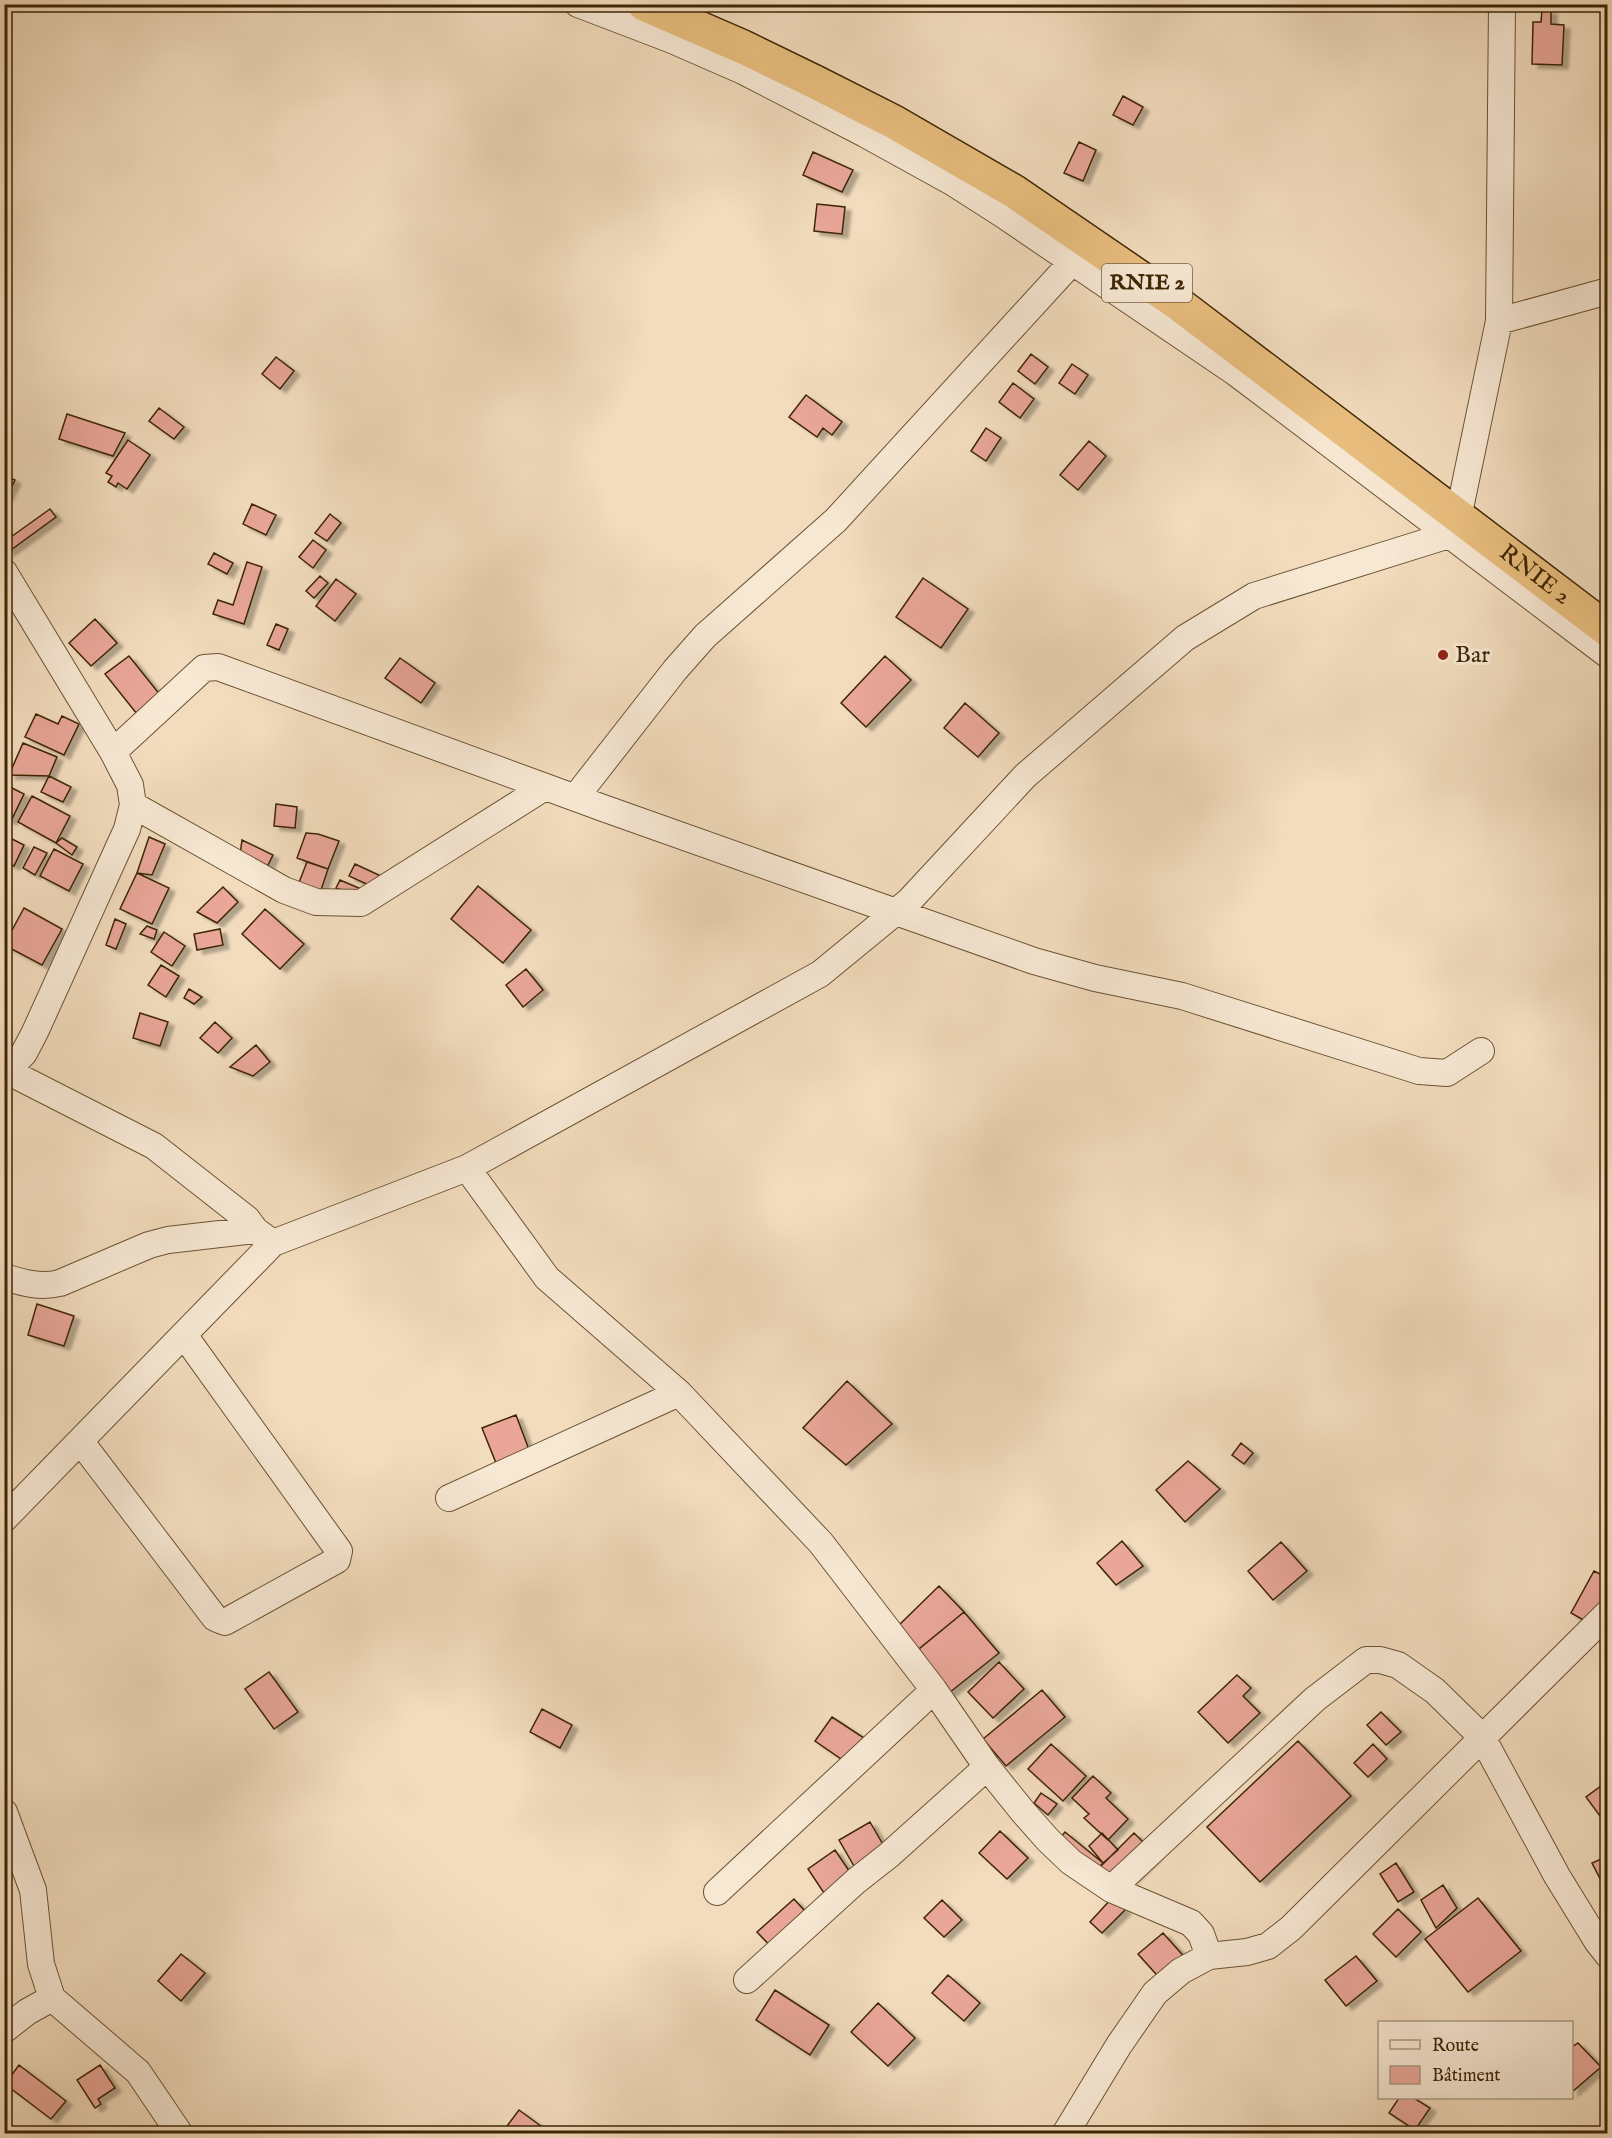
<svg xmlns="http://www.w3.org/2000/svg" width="1612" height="2138" font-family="'IM FELL English',serif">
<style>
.building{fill:#e9a699;stroke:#3e2604;stroke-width:1.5;filter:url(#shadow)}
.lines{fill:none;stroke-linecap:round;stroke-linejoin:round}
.minor-casing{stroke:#6b5432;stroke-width:28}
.highway-casing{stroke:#3e2604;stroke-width:36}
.minor{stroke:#f7e8d4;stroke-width:26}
.highway{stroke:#e9be7e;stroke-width:33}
.poi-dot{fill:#8f2418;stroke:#f7e8d4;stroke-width:2}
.labels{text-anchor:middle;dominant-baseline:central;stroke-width:6;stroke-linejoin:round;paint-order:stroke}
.shield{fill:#f7e8d4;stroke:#766042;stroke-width:1.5}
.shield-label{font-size:22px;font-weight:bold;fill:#3e2604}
.street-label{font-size:24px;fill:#3e2604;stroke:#f7e8d4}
.poi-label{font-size:24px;fill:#3e2604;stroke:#f7e8d4;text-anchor:start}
</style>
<defs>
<filter id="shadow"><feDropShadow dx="6" dy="4" stdDeviation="1.5" flood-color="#0004"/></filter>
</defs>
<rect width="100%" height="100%" fill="#f2dcbd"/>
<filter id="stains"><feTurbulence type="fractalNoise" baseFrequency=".00333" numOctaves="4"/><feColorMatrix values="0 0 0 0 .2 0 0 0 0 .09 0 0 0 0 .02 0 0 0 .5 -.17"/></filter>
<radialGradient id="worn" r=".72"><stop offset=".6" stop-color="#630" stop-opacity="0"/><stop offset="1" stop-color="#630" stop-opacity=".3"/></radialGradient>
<path class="building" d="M 1542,10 L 1551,10 L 1551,24 L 1564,25 L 1562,65 L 1532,64 L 1533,22 L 1541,22 Z
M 1123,96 L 1143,107 L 1133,125 L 1113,115 Z
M 1079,142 L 1096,150 L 1083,181 L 1064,173 Z
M 813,152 L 853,170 L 842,192 L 803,175 Z
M 817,204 L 845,207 L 842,234 L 814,231 Z
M 1031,354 L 1048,367 L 1035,384 L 1018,371 Z
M 276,357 L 294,371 L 280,389 L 262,374 Z
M 1072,364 L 1088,375 L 1075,394 L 1059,383 Z
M 1013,383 L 1034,399 L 1020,418 L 999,402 Z
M 806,395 L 842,422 L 832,435 L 823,428 L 817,437 L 789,417 Z
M 159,408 L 184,427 L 174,439 L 149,421 Z
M 67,414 L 125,433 L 113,456 L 59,439 Z
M 986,428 L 1001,438 L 986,461 L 971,451 Z
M 128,440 L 150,455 L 127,489 L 118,483 L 116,487 L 108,482 L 112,476 L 106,473 Z
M 1089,441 L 1106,456 L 1078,490 L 1060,475 Z
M 4,475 L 15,480 L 4,502 Z
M 252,504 L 276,515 L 266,535 L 243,524 Z
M 50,509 L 56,517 L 8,552 L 4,542 Z
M 330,514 L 341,523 L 327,541 L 315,533 Z
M 313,540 L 326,550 L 313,568 L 299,557 Z
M 214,553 L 233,563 L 227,574 L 208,564 Z
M 247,562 L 262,567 L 244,624 L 213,614 L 218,600 L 233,605 Z
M 320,576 L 328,583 L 314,598 L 306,591 Z
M 923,578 L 968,609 L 941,648 L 896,617 Z
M 336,579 L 356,594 L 335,621 L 316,606 Z
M 95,619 L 117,643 L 91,666 L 69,643 Z
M 276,624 L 288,629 L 279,650 L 267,645 Z
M 129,656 L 161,696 L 137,714 L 105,674 Z
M 885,656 L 911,680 L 866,727 L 841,703 Z
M 400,658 L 435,683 L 421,703 L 385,678 Z
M 965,703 L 999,733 L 978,757 L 944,728 Z
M 36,714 L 58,724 L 62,716 L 79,724 L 64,755 L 25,737 Z
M 23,743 L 57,757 L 49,776 L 9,775 Z
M 49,776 L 71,787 L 63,802 L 41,792 Z
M 4,784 L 24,794 L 11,821 L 4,818 Z
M 32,796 L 70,816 L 56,843 L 18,822 Z
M 276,804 L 297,807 L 295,828 L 274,826 Z
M 306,833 L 318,834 L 339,841 L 328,869 L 297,858 Z
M 4,835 L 24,845 L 14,866 L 4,861 Z
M 149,837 L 165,844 L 152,875 L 137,873 Z
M 62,838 L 77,847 L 72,855 L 56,843 Z
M 242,840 L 273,855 L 267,867 L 240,855 Z
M 34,847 L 47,853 L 35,875 L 23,868 Z
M 54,849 L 83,864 L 69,891 L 40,876 Z
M 307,862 L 328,869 L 320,893 L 298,885 Z
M 355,864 L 383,877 L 373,887 L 349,876 Z
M 137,873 L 169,888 L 152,924 L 120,909 Z
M 340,880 L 361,889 L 358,897 L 336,888 Z
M 478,886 L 531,930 L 503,963 L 451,919 Z
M 223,887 L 238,902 L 217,923 L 197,912 Z
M 24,908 L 62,929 L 42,965 L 4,945 Z
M 265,909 L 304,944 L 280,969 L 242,934 Z
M 115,919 L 126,924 L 116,949 L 106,945 Z
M 147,926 L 157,930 L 154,939 L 140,934 Z
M 220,929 L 223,945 L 197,950 L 194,934 Z
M 164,932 L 185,946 L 172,966 L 151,952 Z
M 161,965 L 179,976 L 166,997 L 148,985 Z
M 526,969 L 543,990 L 523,1007 L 506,985 Z
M 189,989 L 202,997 L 194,1004 L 184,998 Z
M 140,1013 L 168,1022 L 160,1046 L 133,1038 Z
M 215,1022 L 232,1038 L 218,1053 L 200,1038 Z
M 256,1045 L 270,1062 L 253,1076 L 230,1067 Z
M 37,1304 L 74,1316 L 64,1346 L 28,1335 Z
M 847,1381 L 892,1424 L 846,1465 L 803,1428 Z
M 516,1415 L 531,1455 L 498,1468 L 482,1428 Z
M 1241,1443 L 1253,1453 L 1244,1464 L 1232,1455 Z
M 1188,1461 L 1220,1489 L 1185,1522 L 1156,1490 Z
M 1122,1541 L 1143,1566 L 1116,1585 L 1097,1563 Z
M 1281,1542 L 1307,1571 L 1273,1600 L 1248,1571 Z
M 1594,1571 L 1608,1578 L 1608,1602 L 1594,1626 L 1571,1613 Z
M 939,1586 L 964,1612 L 919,1649 L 898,1626 Z
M 964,1612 L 999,1653 L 949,1693 L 919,1649 Z
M 999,1662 L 1024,1689 L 993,1718 L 968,1692 Z
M 269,1672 L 298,1712 L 274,1729 L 245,1689 Z
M 1237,1675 L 1251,1688 L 1243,1696 L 1260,1713 L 1228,1743 L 1198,1712 Z
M 1042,1690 L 1065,1717 L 1006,1766 L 983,1739 Z
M 542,1709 L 572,1725 L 560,1748 L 530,1732 Z
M 1381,1712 L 1401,1732 L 1386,1745 L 1367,1725 Z
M 832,1717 L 864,1738 L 847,1763 L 815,1741 Z
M 1298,1741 L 1351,1796 L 1260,1882 L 1207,1827 Z
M 1051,1744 L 1086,1776 L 1063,1801 L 1028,1769 Z
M 1373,1744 L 1387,1759 L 1368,1777 L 1354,1763 Z
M 1093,1776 L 1111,1793 L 1106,1798 L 1128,1819 L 1108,1840 L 1084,1818 L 1089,1814 L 1072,1798 Z
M 1608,1781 L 1608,1827 L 1586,1797 Z
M 1041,1793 L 1057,1804 L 1048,1815 L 1034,1803 Z
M 870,1822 L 889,1855 L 858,1873 L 839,1840 Z
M 1000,1831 L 1028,1858 L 1007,1879 L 979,1853 Z
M 1065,1832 L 1103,1863 L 1095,1872 L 1058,1841 Z
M 1102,1833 L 1118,1850 L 1103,1863 L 1089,1846 Z
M 1134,1833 L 1156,1855 L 1117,1894 L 1095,1872 Z
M 835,1850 L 856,1881 L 828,1899 L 808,1869 Z
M 1608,1856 L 1608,1894 L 1592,1863 Z
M 1396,1863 L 1414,1892 L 1398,1902 L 1380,1874 Z
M 1443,1885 L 1457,1908 L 1436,1928 L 1421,1900 Z
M 1112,1898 L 1125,1910 L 1102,1933 L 1090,1922 Z
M 1478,1898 L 1521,1951 L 1468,1992 L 1425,1939 Z
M 794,1899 L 813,1920 L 777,1953 L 757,1932 Z
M 942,1900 L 962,1920 L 944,1937 L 924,1918 Z
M 1398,1909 L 1421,1932 L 1396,1957 L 1373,1934 Z
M 1163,1933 L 1188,1961 L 1164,1983 L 1138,1954 Z
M 181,1954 L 205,1973 L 181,2001 L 158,1981 Z
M 1356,1956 L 1377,1981 L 1346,2006 L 1325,1980 Z
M 948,1975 L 980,2003 L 964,2021 L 932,1993 Z
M 775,1990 L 829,2025 L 810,2055 L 756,2020 Z
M 878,2003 L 915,2038 L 888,2066 L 851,2032 Z
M 1578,2043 L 1601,2067 L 1572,2092 L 1572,2047 Z
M 19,2065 L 66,2101 L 51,2119 L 5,2084 Z
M 100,2065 L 115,2088 L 98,2099 L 101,2104 L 95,2108 L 77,2080 Z
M 1399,2098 L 1414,2098 L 1430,2108 L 1415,2130 L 1389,2113 Z
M 519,2110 L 549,2132 L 548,2134 L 501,2134 Z"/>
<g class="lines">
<g class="minor-casing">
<path id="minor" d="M 578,4 L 672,40 L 743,71 L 865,134 L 952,182 L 1002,214 L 1236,373 L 1608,655
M 1499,321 L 1608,291
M 4,572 L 113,752 L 130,785 L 133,805 L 127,829 L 35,1032 L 24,1053 L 4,1074
M 113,752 L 204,668 L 218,667 L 603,808 L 1034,961 L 1095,978 L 1182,996 L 1419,1071 L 1447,1073 L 1481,1051
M 575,798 L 675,670 L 705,636 L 836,520 L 1083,250
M 133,805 L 284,890 L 316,902 L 361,903 L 545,787
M 7,1071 L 154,1146 L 247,1219 L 255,1230 L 273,1243
M 467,1168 L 547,1278 L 679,1393 L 821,1543 L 934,1690 L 987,1767 L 1024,1813 L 1048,1840 L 1071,1862 L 1111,1889 L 1191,1923 L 1201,1934 L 1209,1956
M 4,1277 C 24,1283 40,1288 60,1283 L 149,1245 L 168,1240 L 255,1230
M 81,1442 L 215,1618 L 225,1622 L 337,1560 L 339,1551 L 184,1335
M 449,1498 L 679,1393
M 4,1519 L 273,1243 L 467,1168 L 820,974 L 909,901 L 1025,776 L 1185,638 L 1254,596 L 1449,535 L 1458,518 L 1499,321 L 1502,4
M 4,1812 L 33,1890 L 41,1964 L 52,1998 L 138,2072 L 180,2134
M 1111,1889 L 1315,1699 L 1366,1660 L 1380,1660 L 1398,1665 L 1435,1691 L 1482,1737 L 1557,1876 L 1597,1941 L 1608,1955
M 717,1892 L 934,1690
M 747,1980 L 856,1881 L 889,1855 L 987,1767
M 4,2030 L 27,2012 L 52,1998
M 1065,2134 L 1119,2045 L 1155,1993 L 1181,1971 L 1209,1956 L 1247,1952 L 1268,1946 L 1291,1928 L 1608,1613"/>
</g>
<g class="highway-casing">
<g id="highway">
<path id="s1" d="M 644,4 L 743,47 L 815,82 L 894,122 L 1015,192 L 1180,305 L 1608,630"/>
</g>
</g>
<use href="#minor" class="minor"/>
<use href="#highway" class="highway"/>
</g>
<circle class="poi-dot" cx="1443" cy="655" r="6"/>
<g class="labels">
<rect class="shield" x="1102" y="264" width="90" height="38" rx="4.5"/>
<g class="shield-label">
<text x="1147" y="283">RNIE 2</text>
</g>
<g class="street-label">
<text stroke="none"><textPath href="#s1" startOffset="1062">RNIE 2</textPath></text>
</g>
<g class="poi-label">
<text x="1455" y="655">Bar</text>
</g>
</g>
<rect width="1612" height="2138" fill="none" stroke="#f2dcbd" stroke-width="24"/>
<rect x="6" y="6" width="1600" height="2126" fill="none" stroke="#3e2604" stroke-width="3"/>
<rect x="12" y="12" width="1588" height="2114" fill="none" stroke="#3e2604" stroke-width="1.5"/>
<rect x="1378" y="2021" width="195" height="78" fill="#f7e8d4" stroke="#ad9a81" stroke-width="1.5"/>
<rect x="1390" y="2040" width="30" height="9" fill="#f7e8d4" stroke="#ad9a81" stroke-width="1.5"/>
<text x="1432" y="2051" font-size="18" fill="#3e2604">Route</text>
<rect x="1390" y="2066" width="30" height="18" fill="#e9a699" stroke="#ad9a81" stroke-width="1.5"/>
<text x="1432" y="2081" font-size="18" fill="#3e2604">Bâtiment</text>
<rect width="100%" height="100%" filter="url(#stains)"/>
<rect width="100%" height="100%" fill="url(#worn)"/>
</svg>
